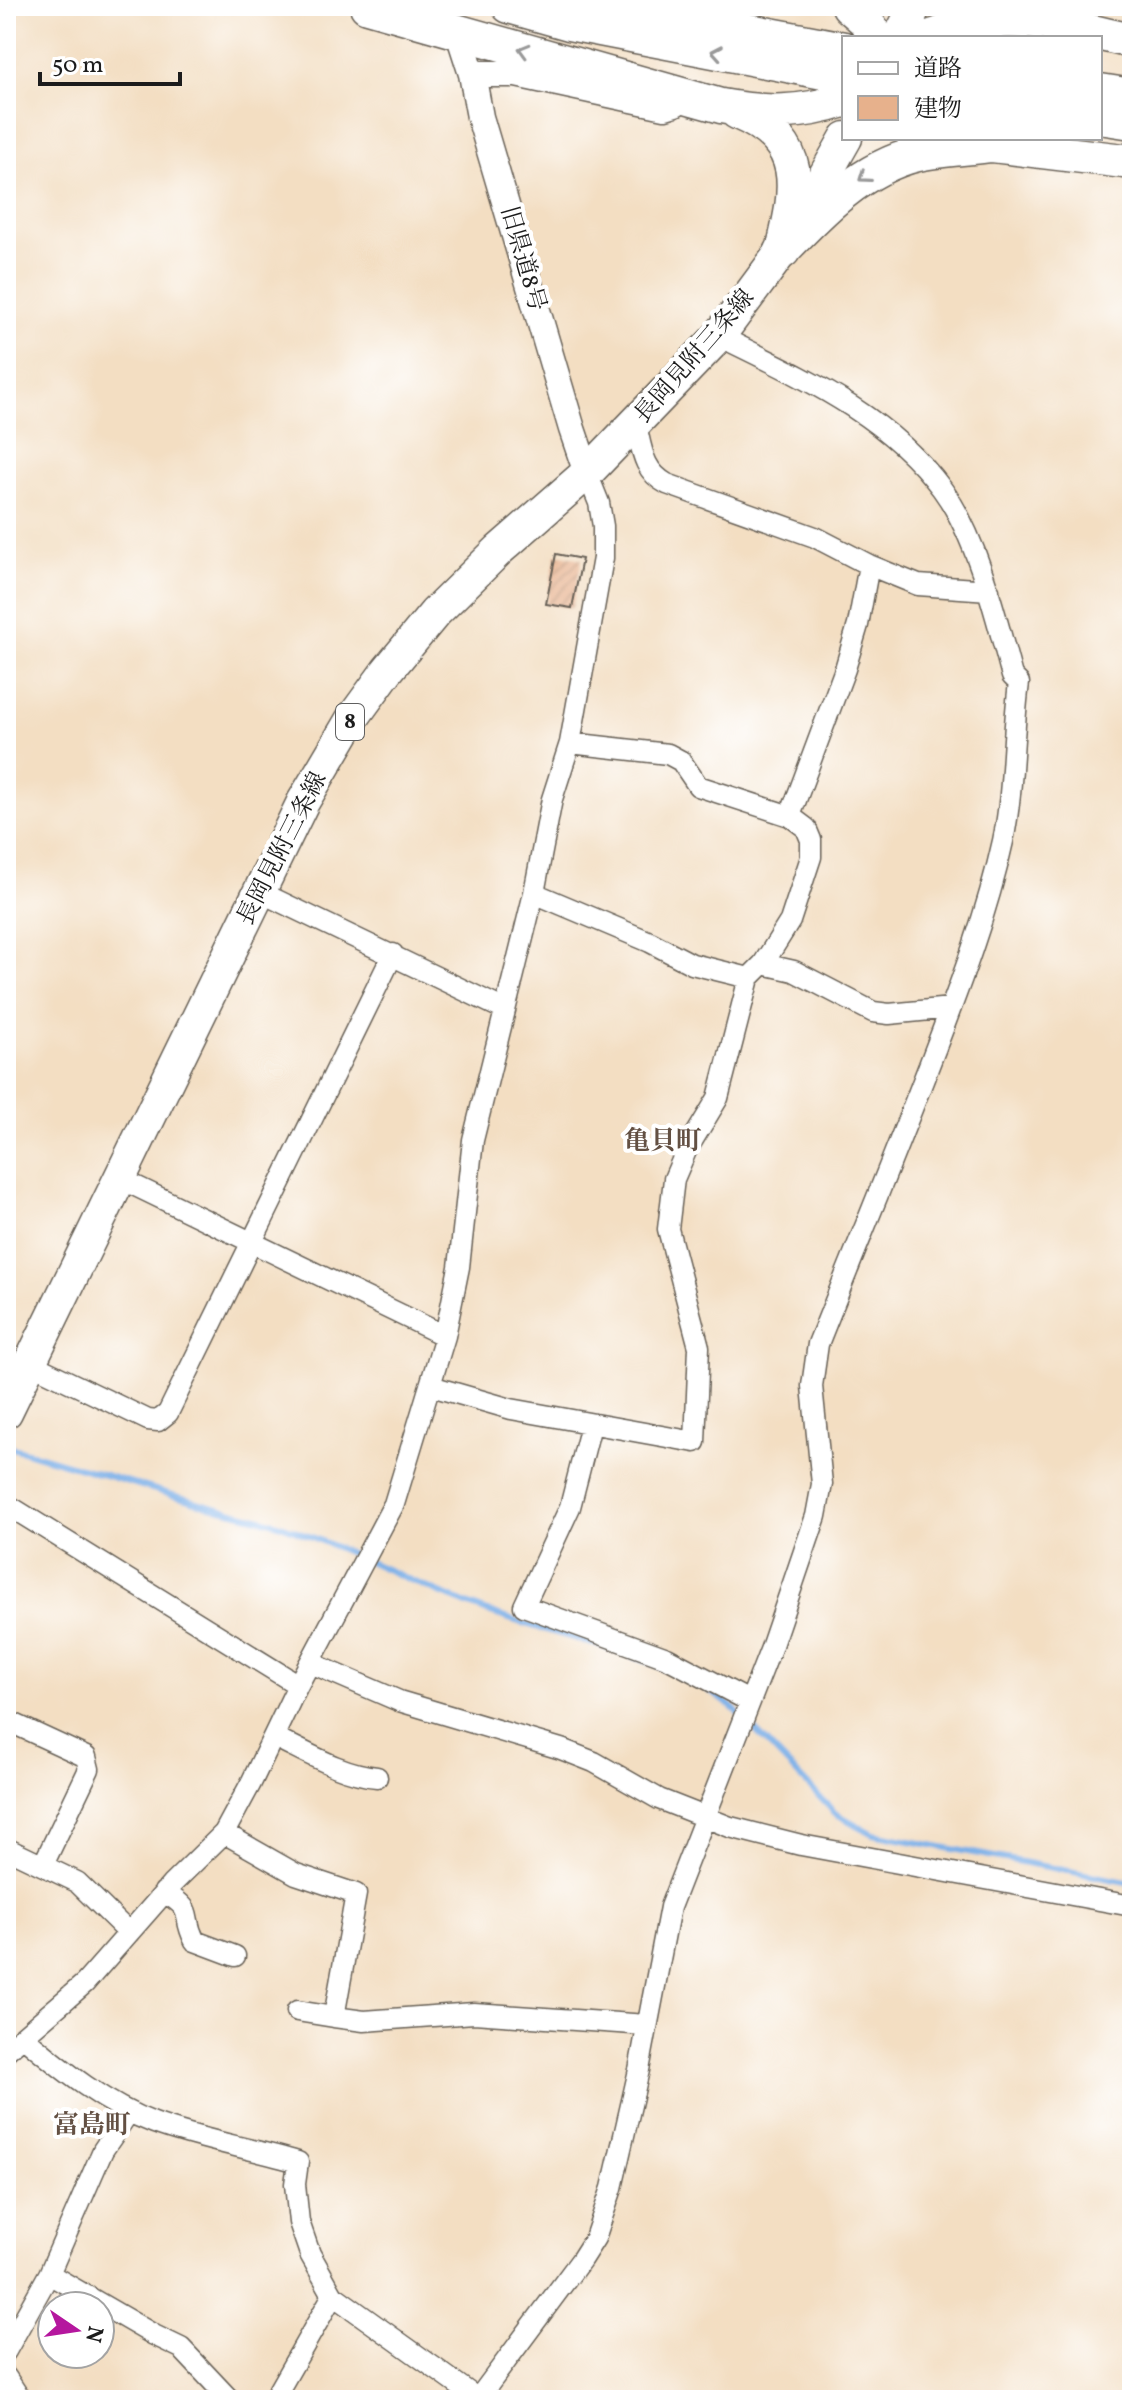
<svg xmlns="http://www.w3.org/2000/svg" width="1138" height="2406" font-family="Vollkorn,'Noto Serif JP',serif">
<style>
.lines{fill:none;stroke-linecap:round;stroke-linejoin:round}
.stream{stroke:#79aee7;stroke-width:6}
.building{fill:url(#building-hatch)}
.minor-casing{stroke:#676056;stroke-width:23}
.tertiary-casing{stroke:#676056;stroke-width:29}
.primary-casing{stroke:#676056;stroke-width:35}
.trunk-casing{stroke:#676056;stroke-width:37}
.minor{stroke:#fff;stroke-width:20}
.tertiary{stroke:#fff;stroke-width:26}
.primary{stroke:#fff;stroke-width:32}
.trunk{stroke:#fff;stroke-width:34}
.oneway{stroke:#999}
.labels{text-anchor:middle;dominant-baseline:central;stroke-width:8;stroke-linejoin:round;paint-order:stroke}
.shield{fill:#fff;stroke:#606060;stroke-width:2}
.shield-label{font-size:22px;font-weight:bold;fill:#1c1c1c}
.street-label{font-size:24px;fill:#1c1c1c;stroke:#fff}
.neighbourhood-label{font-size:26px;font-weight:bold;fill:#635043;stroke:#fff}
</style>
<defs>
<pattern id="building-hatch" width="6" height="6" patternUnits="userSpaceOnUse" patternTransform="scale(2)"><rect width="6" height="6" fill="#e7b18c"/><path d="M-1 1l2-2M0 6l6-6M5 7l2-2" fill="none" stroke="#c69878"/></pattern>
</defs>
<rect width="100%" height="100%" fill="#fff"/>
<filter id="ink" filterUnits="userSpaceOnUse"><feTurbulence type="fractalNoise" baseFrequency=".0125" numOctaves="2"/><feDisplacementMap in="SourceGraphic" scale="16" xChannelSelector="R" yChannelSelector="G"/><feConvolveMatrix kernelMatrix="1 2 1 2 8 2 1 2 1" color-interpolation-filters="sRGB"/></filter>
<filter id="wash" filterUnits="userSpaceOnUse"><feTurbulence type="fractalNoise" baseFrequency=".006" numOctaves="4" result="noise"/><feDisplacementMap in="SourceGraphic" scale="32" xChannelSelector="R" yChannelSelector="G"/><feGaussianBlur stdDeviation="1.8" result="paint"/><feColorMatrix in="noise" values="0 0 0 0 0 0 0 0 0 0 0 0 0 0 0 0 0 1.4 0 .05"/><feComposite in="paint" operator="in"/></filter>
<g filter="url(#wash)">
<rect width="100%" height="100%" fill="#f3dec2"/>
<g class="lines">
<path class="stream" d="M 6,11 L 8,6
M 6,1446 C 74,1466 142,1486 210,1506 C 231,1512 254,1516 275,1523 C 348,1548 415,1586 488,1612 C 562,1639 683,1658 739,1714
M 747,1722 L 835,1813 L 873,1834 L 1132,1883"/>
</g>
<g id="blocks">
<path class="building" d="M 556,554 L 582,559 L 572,608 L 546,604 Z"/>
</g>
</g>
<g filter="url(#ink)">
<use href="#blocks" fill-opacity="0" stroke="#676056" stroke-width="2"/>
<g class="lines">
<g class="minor-casing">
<path id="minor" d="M 636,425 C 642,450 643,471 667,484 L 815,537 L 869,565 L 918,585 L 989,590
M 570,743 L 668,754 L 681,761 L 698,786 L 790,816
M 260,892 L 505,1010
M 534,893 L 650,942 L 692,964 L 749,978
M 763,964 L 794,971 L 873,1012 L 889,1014 L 951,1008
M 119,1178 L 445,1336
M 30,1363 L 148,1420 L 158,1421 L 168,1413 L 393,954
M 431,1386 L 511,1409 L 695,1442 L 699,1347 L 668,1229 L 674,1179 L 686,1151 L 718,1098 L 749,978 L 763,964 L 790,921 L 811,857 L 811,840 L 806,828 L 790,816 L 845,669 L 858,625 L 869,565
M 591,1425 L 570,1507 L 524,1606 L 667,1658 L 749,1701
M 6,1504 L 298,1685
M 311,1663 L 399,1701 L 561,1749 L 594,1762 L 659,1799 L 730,1827 L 801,1845 L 1132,1906
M 6,1720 L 86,1757 L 89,1769 L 43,1865
M 274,1737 C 306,1752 341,1774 377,1777
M 224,1833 L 296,1874 L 356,1894 L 334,2017 L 364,2021 L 474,2013 L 647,2025
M 6,1848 L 77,1882 L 129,1933
M 164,1892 C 198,1913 180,1913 195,1941 L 235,1956
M 297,2011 L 334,2017
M 24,2037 C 62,2070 106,2105 154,2123 C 200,2140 250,2148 298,2162 L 295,2184 L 299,2222 L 310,2254 L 333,2295 L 478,2399
M 6,2051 L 85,1983 L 171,1885 L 224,1833 L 251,1783 L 298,1685 L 394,1504 L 445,1336 L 459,1267 L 473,1140 L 534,893 L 552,799 L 570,743 L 603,558 L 603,526 L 599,503 L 587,473
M 49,2274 L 154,2335 L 181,2348 L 230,2400
M 6,2351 L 49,2274 L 103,2150 L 129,2112
M 6,2377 L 21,2400
M 273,2400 L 333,2295
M 477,2400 L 581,2260 L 595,2238 L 612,2188 L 639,2070 L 670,1907 L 771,1648 L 816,1516 L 822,1484 L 812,1386 L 818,1344 C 856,1248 896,1152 933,1055 C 960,985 987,914 1003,841 C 1014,789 1012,736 1019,683 L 1012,676 C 997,620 977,536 942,489 C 886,413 801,377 719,336"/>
</g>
<g class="tertiary-casing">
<path id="tertiary" d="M 462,43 L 472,74 L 480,117 L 572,429 L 587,473
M 472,74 L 516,74 L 665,106 L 675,103"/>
</g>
<g class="primary-casing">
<path id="primary" d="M 899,38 L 915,6
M 6,1412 L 303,802 L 352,719 L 387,671 L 435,613 L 499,550 L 587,473 L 719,336 L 782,251 L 846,138"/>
</g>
<g class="trunk-casing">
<path id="trunk" d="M 367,6 L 721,106 C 764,114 802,114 844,100
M 509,6 L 569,23 L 844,76
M 617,6 L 844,49
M 849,6 L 865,20 L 877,38
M 929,38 C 944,33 960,26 977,23 C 1029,14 1081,30 1132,41
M 1100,91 L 1132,96
M 737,112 C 808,142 798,188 783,251
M 1100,117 L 1132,122
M 970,139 L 992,145 L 1132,162
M 782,251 C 820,211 862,167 918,154 C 942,149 968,148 992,145"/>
</g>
<use href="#minor" class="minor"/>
<use href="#tertiary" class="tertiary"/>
<use href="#primary" class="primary"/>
<use href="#trunk" class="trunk"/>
</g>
<defs><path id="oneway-chevron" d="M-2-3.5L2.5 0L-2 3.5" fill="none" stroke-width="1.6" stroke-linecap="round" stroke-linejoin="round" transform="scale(2)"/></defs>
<g class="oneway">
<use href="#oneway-chevron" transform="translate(524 50) rotate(-164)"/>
<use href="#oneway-chevron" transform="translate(717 52) rotate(-170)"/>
<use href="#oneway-chevron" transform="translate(864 177) rotate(145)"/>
</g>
</g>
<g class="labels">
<rect class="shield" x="336" y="704" width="28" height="36" rx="6"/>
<g class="shield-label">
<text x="350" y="722">8</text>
</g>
<g class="street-label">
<text transform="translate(522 259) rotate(74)">旧県道8号</text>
<text transform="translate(695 357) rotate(-49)">長岡見附三条線</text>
<text transform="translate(283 849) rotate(-63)">長岡見附三条線</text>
</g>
<g class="neighbourhood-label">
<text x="663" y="1142">亀貝町</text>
<text x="92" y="2126">富島町</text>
</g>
</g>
<rect width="1138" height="2406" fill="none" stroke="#fff" stroke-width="32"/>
<rect x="842" y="36" width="260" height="104" fill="#ffffff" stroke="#a4a4a4" stroke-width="2"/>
<rect x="858" y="62" width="40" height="12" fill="#ffffff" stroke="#a4a4a4" stroke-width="2"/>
<text x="914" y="76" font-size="24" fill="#1c1c1c">道路</text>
<rect x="858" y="96" width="40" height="24" fill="#e7b18c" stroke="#a4a4a4" stroke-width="2"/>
<text x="914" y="116" font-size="24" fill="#1c1c1c">建物</text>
<g transform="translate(76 2330) rotate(103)"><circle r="38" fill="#ffffff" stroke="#a4a4a4" stroke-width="2"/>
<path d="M0-6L14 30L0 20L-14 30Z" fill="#b5179e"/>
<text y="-12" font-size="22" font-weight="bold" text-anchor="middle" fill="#1c1c1c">N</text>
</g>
<path d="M40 72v12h140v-12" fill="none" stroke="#1c1c1c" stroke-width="4"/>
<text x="52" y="72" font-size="24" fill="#1c1c1c" stroke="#ffffff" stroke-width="6" paint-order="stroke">50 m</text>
</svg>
